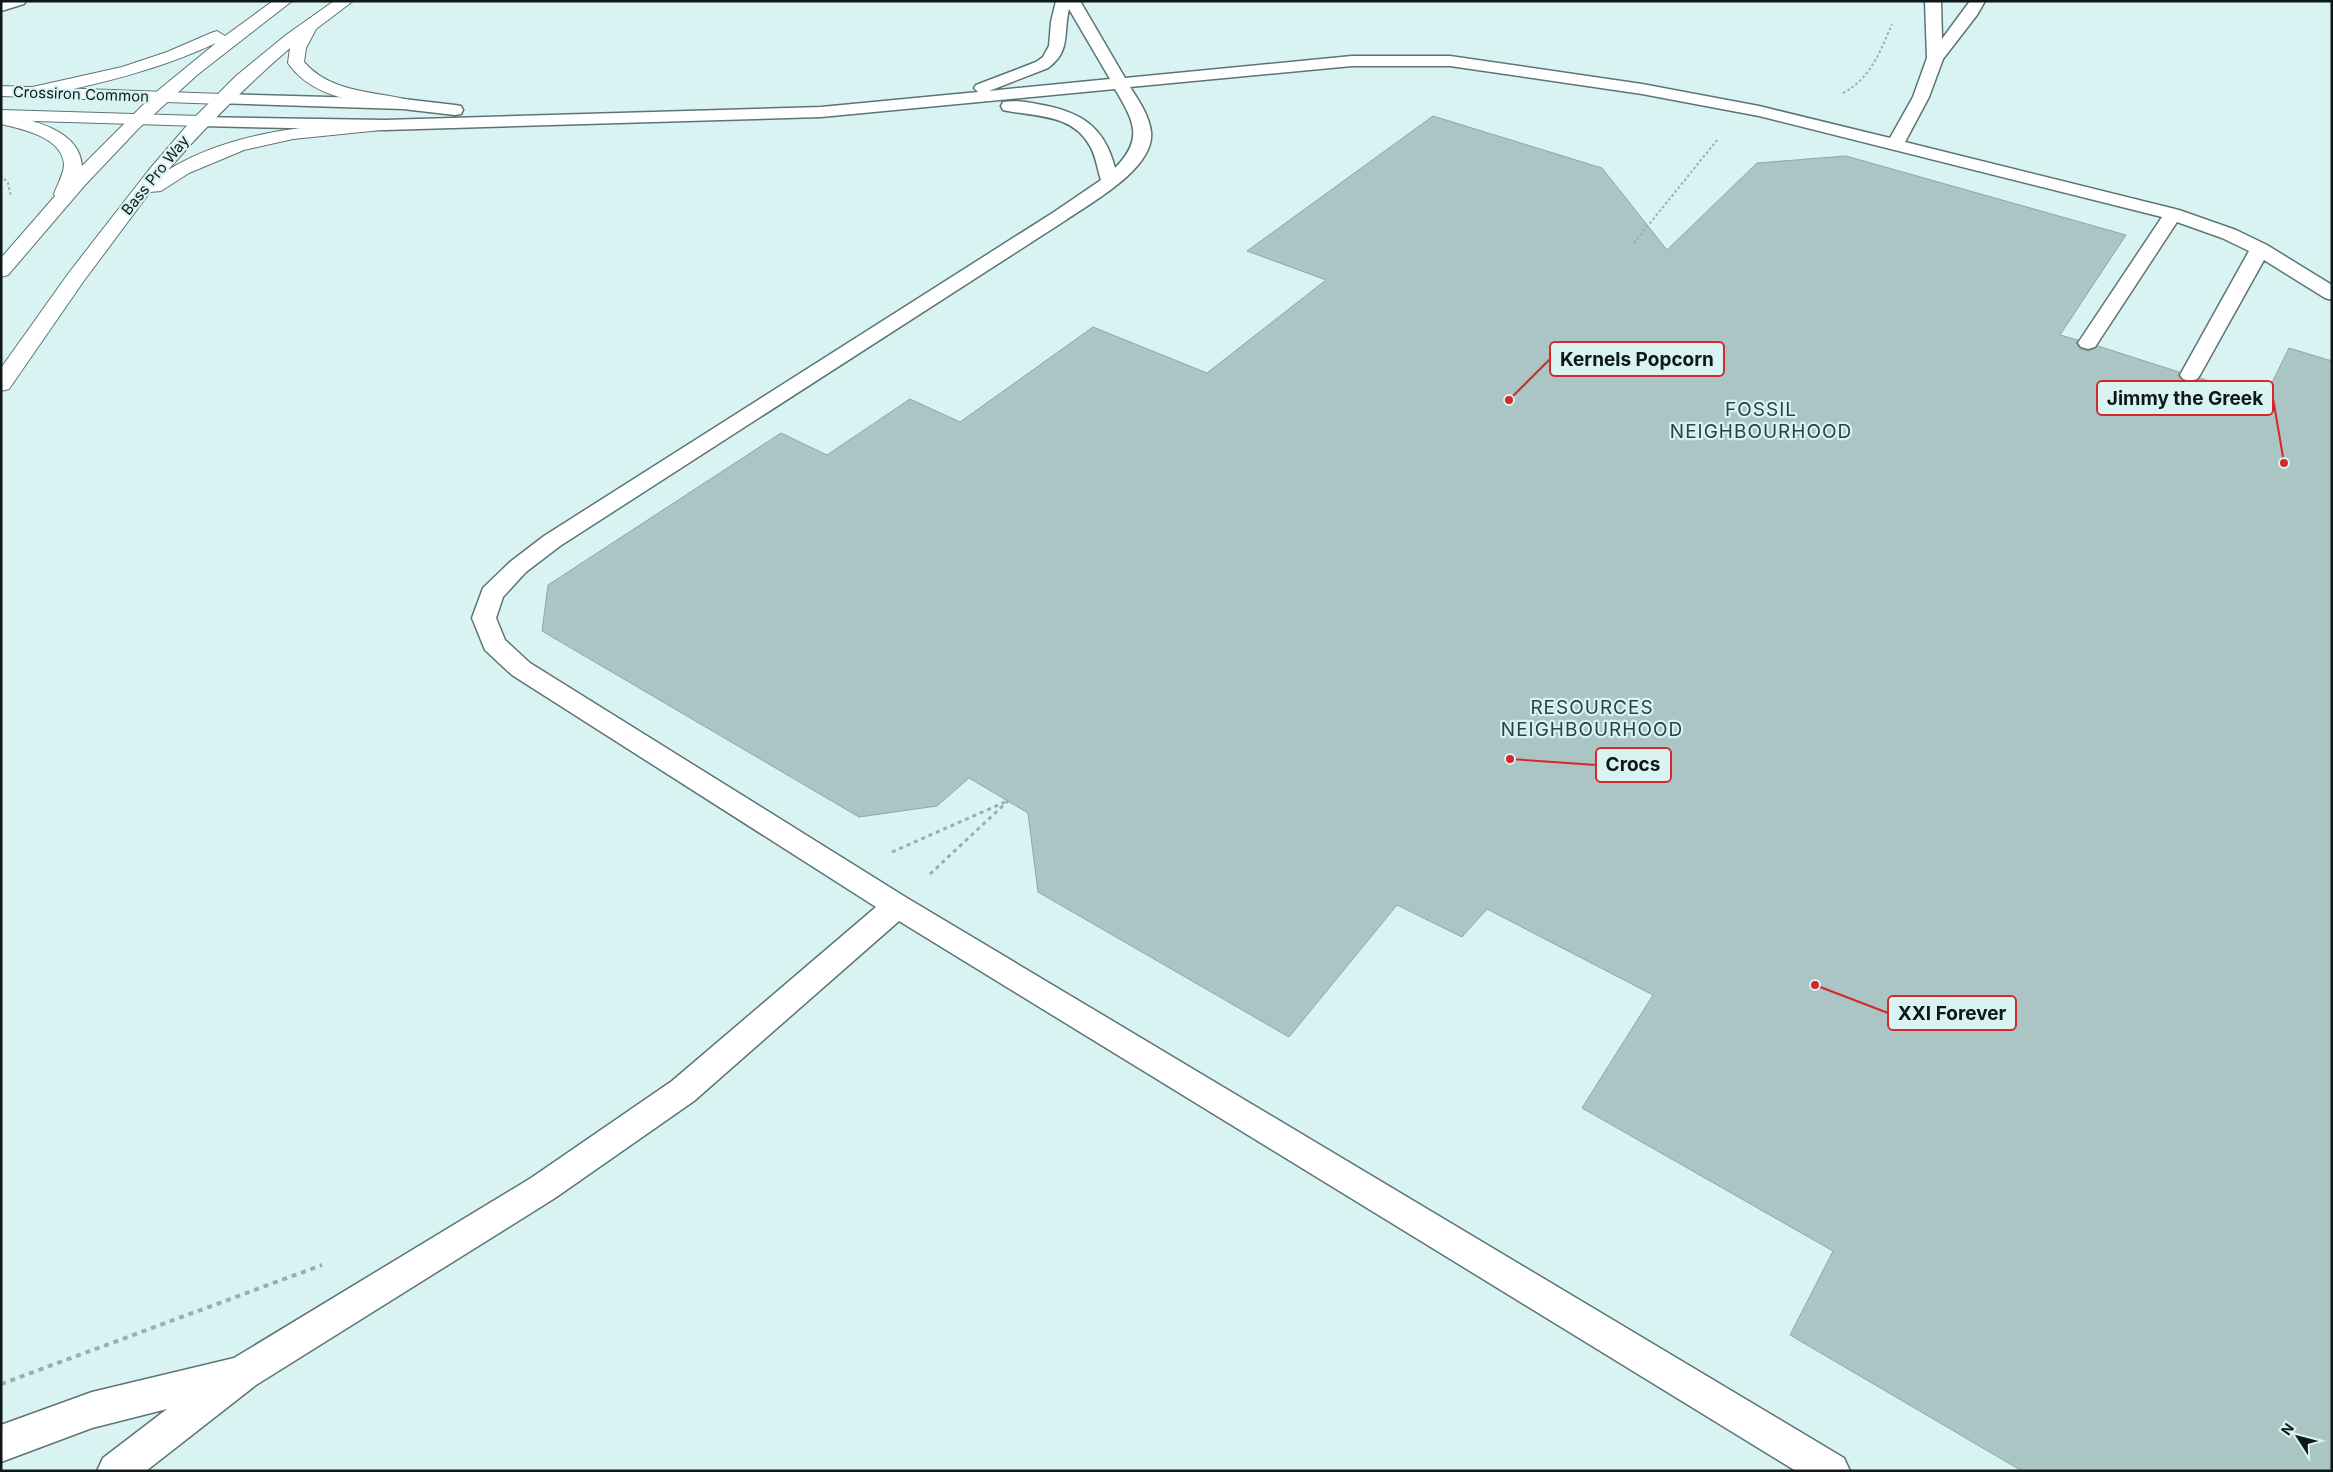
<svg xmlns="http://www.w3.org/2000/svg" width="2333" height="1472" font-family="Inter,sans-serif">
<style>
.building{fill:#abc4c4;stroke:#8ea7a7}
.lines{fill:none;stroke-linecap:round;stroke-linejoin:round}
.service-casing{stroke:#5d7474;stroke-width:3}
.minor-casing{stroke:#5d7474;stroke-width:2}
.tertiary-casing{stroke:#5d7474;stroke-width:2}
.path-far2{stroke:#99aeae;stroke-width:2;stroke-dasharray:2.5 2.5;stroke-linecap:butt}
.path-far1{stroke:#99aeae;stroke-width:3;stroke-dasharray:4 4;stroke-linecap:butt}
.path{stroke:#99aeae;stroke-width:4;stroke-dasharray:5 5;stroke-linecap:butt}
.service{fill:#fff;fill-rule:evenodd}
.minor{fill:#fff;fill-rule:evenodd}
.tertiary{fill:#fff;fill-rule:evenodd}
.labels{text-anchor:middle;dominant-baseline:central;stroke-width:4.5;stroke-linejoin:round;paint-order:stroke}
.far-street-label{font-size:15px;fill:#0f1818;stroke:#d9f3f3}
.neighbourhood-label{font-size:19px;letter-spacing:1px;fill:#2b4141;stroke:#d9f3f3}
.leader{fill:none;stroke:#d62828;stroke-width:2}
.callout-dot{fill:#d62828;stroke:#d9f3f3;stroke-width:2}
.callout{fill:#d9f3f3;stroke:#d62828;stroke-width:2}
.callout-label{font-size:19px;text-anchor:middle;font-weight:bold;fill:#0f1818}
</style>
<rect width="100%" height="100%" fill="#d9f3f3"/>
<path class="building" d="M 1433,116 L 1602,168 L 1667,250 L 1757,163 L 1846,156 L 2126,235 L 2060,335 L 2078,340 L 2076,343 L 2080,349 L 2089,351 L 2098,346 L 2179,372 L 2178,376 L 2182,381 L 2191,383 L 2200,378 L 2264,399 L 2289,348 L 2332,361 L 2332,1471 L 2022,1471 L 1790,1335 L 1833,1251 L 1582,1108 L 1653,995 L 1487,909 L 1462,937 L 1397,905 L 1289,1037 L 1038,892 L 1028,813 L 969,778 L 937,806 L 859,817 L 542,631 L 548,585 L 781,433 L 827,455 L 910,399 L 960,422 L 1093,327 L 1207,373 L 1326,280 L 1247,251 Z"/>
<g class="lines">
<g class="service-casing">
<path id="service" d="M 26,1 L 24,4 L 1,11 L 1,2 Z
M 1056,1 L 1080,1 L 1125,78 L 1352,56 L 1450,56 L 1642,84 L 1759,106 L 1890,138 L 1913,97 L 1927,58 L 1925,1 L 1941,1 L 1942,39 L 1970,1 L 1985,1 L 1977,15 L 1943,59 L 1929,97 L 1905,142 L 2179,210 L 2236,230 L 2267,245 L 2332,285 L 2332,300 L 2325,298 L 2264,260 L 2200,375 L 2197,379 L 2190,381 L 2183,379 L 2180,375 L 2249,251 L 2222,238 L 2177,222 L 2095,347 L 2088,349 L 2081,347 L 2078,343 L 2162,217 L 1759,116 L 1642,94 L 1450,66 L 1352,66 L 1130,87 C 1139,101 1149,115 1151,132 C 1155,168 1092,202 1066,220 L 560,546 L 526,572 L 503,597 L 496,618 L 505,640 L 530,663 L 907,898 L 1844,1458 L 1850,1471 L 1796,1471 L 899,921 L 694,1101 L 555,1198 L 256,1385 L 146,1471 L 97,1471 L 103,1458 L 167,1409 L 92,1428 L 1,1462 L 1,1425 L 92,1392 L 234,1358 L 531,1178 L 672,1081 L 876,907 L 512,675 L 485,650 L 472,618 L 483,588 L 510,562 L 544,536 L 1054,212 L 1101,180 C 1097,168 1096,156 1090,146 C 1072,113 1034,117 1003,110 L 1001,106 L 1003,102 C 1014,100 1027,102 1037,104 C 1079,111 1104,125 1115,168 C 1145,138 1133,120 1115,89 L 821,117 L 385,130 L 201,126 L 195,125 L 193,121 L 195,117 L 385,120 L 821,107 L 978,92 L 974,88 L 976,85 L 1036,62 L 1043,57 L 1049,46 L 1051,22 ZM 1069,9 L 1110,79 L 989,91 L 1048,68 C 1071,51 1063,34 1069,9 Z
M 222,94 L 403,99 L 455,105 L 461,106 L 463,110 L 461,114 L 455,115 L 403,109 L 216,103 L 214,99 L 216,95 Z"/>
</g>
<g class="minor-casing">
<path id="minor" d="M 1,86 L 222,94 L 228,95 L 231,99 L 228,103 L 222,104 L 1,96 Z
M 1,110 L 201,116 L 207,117 L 210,121 L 207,125 L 201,126 L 1,120 Z"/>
</g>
<g class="tertiary-casing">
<path id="tertiary" d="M 273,1 L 292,1 L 197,75 L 139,128 L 85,185 L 8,275 L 1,277 L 1,258 L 55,196 L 54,194 C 57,185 64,174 64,164 C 62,137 22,129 1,124 L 1,113 C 30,120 80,129 82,166 L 155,93 L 216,43 C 158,70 97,85 34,97 L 28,96 L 25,92 L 28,88 L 122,67 L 167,52 L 211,33 L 217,31 L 225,36 Z
M 334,1 L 353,1 L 316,29 L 306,48 L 304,62 C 331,93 373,91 409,100 L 412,104 L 409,108 L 403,109 C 363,102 313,100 288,63 L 290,48 C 246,86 206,126 168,170 C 233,130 311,126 385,120 L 391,121 L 394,125 L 391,129 L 293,139 L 244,150 L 189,173 L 161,191 L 150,192 L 83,282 L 9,389 L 1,391 L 1,368 L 68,274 L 148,171 L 190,122 L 236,76 L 286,35 Z"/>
</g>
<path class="path-far2" d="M 1843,93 C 1871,78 1880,52 1892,24
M 1,175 L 8,183 L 11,197
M 1634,243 L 1718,139"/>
<path class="path-far1" d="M 892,852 L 1005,802
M 930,874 L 1008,801"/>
<path class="path" d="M 1,1384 L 322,1265"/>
<use href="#service" class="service"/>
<use href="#minor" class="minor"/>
<use href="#tertiary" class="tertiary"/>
</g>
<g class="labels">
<g class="far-street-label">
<text transform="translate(81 94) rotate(2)">Crossiron Common</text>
<text transform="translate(155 175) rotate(-51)">Bass Pro Way</text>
</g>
<g class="neighbourhood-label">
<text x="1761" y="409">FOSSIL<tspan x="1761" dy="22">NEIGHBOURHOOD</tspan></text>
<text x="1592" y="707">RESOURCES<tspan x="1592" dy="22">NEIGHBOURHOOD</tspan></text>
</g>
</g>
<path class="leader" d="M1509 400L1550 359M2284 463L2273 398M1510 759L1596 765M1815 985L1888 1013"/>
<g class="callout-dot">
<circle cx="1509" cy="400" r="5"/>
<circle cx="2284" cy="463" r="5"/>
<circle cx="1510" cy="759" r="5"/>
<circle cx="1815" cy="985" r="5"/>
</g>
<g class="callout">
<rect x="1550" y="342" width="174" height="34" rx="5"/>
<rect x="2097" y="381" width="176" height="34" rx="5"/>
<rect x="1596" y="748" width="75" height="34" rx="5"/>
<rect x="1888" y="996" width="128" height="34" rx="5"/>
</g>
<g class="callout-label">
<text x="1637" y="366">Kernels Popcorn</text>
<text x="2185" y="405">Jimmy the Greek</text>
<text x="1633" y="771">Crocs</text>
<text x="1952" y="1020">XXI Forever</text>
</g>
<rect width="2333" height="1472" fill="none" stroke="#0f1818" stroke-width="5"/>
<g transform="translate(2298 1437) rotate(306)" stroke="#d9f3f3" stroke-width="4" paint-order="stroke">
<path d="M0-4L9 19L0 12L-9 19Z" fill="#0f1818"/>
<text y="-8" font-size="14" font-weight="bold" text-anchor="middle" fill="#0f1818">N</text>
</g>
</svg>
